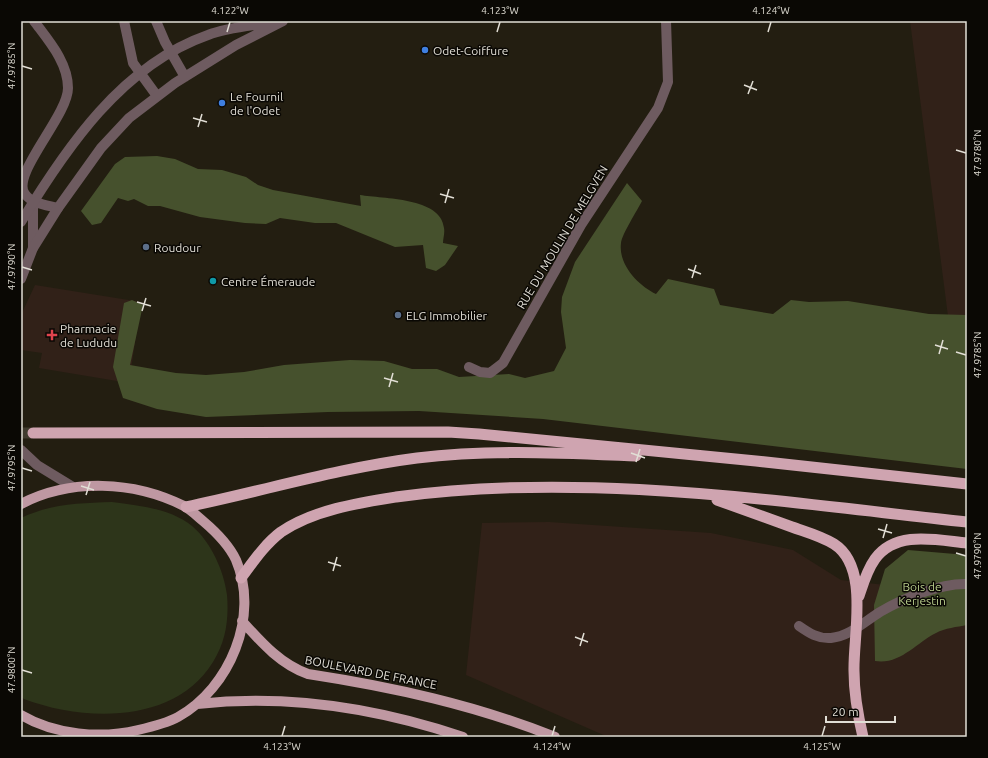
<svg xmlns="http://www.w3.org/2000/svg" width="988" height="758" font-family="Ubuntu,sans-serif">
<style>
.commercial{fill:#312118}
.green{fill:#2d351a}
.forest{fill:#46512d}
.lines{fill:none;stroke-linecap:round;stroke-linejoin:round}
.trunk-tunnel{stroke:#403b2e;stroke-width:11;stroke-dasharray:11 5.5;stroke-linecap:butt}
.minor{stroke:#6e5b60;stroke-width:10}
.tertiary{stroke:#6e5b60;stroke-width:10}
.primary{stroke:#bf98a2;stroke-width:10}
.trunk{stroke:#cfa4b0;stroke-width:11}
.ticks{fill:none;stroke:#e1ded5;stroke-width:1.5}
.shop-dot{fill:#3f7fe0;stroke:#0a0804;stroke-width:1.5}
.service-dot{fill:#5c6f8a;stroke:#0a0804;stroke-width:1.5}
.culture-dot{fill:#0f9aa8;stroke:#0a0804;stroke-width:1.5}
.health-dot{fill:#e0444e;stroke:#0a0804;stroke-width:1.5}
.labels{text-anchor:middle;dominant-baseline:central;stroke-width:3;stroke-linejoin:round;paint-order:stroke}
.poi-label{font-size:12px;fill:#e1ded5;stroke:#0a0804;text-anchor:start}
.street-label{font-size:12px;fill:#e1ded5;stroke:#0a0804}
.park-label{font-size:12px;fill:#b8cc8c;stroke:#0a0804}
.neatline{fill:none;stroke:#e1ded5;stroke-width:1.5}
.ticks-label{font-size:10px;text-anchor:middle;fill:#e1ded5}
</style>
<rect width="100%" height="100%" fill="#231e11"/>
<path class="commercial" d="M 910,21 L 967,21 L 967,326 L 949,324 Z
M 35,285 L 141,302 L 129,383 L 39,368 L 42,353 L 21,350 L 21,315 Z
M 549,522 L 711,533 L 793,550 L 841,580 L 885,585 L 967,621 L 967,737 L 608,737 L 466,675 L 482,523 Z"/>
<path class="green" d="M 112,502 C 139,506 170,508 192,526 C 211,542 224,571 227,595 C 229,619 226,641 213,662 C 175,724 85,722 24,699 L 21,697 L 21,518 C 50,504 80,503 112,502 Z"/>
<path class="forest" d="M 157,156 L 175,159 L 198,169 L 222,170 L 246,177 L 258,185 L 273,190 L 361,206 L 360,195 C 383,199 441,197 444,228 C 445,233 443,239 443,243 L 458,246 L 445,265 L 436,271 L 426,268 L 423,245 L 395,247 L 336,223 L 315,223 L 280,218 L 266,224 L 245,223 L 200,217 L 160,206 L 148,206 L 134,199 L 128,201 L 118,198 L 101,223 L 92,225 L 81,211 L 115,164 L 125,157 Z
M 627,183 L 642,201 C 637,211 622,234 621,243 C 618,265 639,286 656,294 L 668,279 L 714,289 L 720,305 L 773,314 L 791,300 L 809,302 L 848,301 L 929,314 L 967,315 L 967,469 L 543,419 L 419,411 L 328,412 L 206,417 L 157,409 L 123,398 L 113,367 L 124,303 L 132,300 L 143,305 L 130,365 L 176,373 L 206,375 L 244,372 L 284,365 L 350,360 L 384,361 L 412,369 L 437,369 L 459,377 L 509,374 L 525,378 L 554,371 L 566,348 L 561,312 L 562,297 L 575,262 Z
M 908,550 L 967,555 L 967,625 C 957,627 945,628 936,633 C 916,643 900,665 875,661 L 874,605 L 885,569 Z"/>
<g class="lines">
<path class="trunk-tunnel" d="M 21,433 L 33,433"/>
<path class="minor" d="M 34,21 C 48,40 68,62 68,88 C 68,116 10,175 25,194 C 32,204 46,205 58,208
M 33,248 L 33,201
M 469,367 L 480,372 L 490,373 L 503,363 L 581,225 L 658,108 L 668,82 L 666,21
M 799,626 C 809,633 818,639 831,638 C 850,636 864,622 880,612 C 902,599 940,583 967,584"/>
<path class="tertiary" d="M 124,21 L 133,63 L 157,96
M 156,21 L 165,42 L 185,77
M 21,222 C 66,148 122,65 208,35 C 229,27 252,26 274,22
M 21,279 L 33,248 L 58,208 L 101,148 L 129,118 L 175,83 L 236,45 L 283,21
M 21,450 L 37,465 L 73,487"/>
<path class="primary" d="M 21,504 C 71,478 134,481 184,506 C 191,510 197,516 203,521 C 216,532 229,545 236,560 C 260,616 230,688 178,717 C 167,723 151,727 138,730 C 101,739 55,735 21,715
M 242,621 C 261,642 280,664 308,674 C 393,687 475,705 555,737
M 197,704 C 287,694 377,708 463,737"/>
<path class="trunk" d="M 33,433 L 448,432 L 479,434 L 756,461 L 967,484
M 717,500 C 742,509 767,518 792,527 C 806,532 821,536 834,544 C 870,567 853,635 854,671 C 854,693 858,716 863,737
M 186,507 C 263,491 339,468 417,458 C 490,449 562,453 636,456
M 241,578 C 253,562 265,544 281,532 C 313,510 358,503 396,497 C 583,471 781,502 967,522
M 859,596 C 863,584 867,570 875,559 C 896,530 936,540 967,543"/>
</g>
<path class="ticks" d="M 227,32 L 230,22M 497,32 L 500,22M 768,32 L 771,22M 22,66 L 32,69M 744,85 L 757,90M 748,94 L 753,81M 193,118 L 207,122M 198,127 L 202,114M 956,150 L 966,153M 440,194 L 454,198M 445,203 L 449,189M 22,267 L 32,270M 688,269 L 701,274M 692,278 L 696,265M 137,302 L 151,306M 142,311 L 146,298M 935,345 L 948,349M 956,352 L 966,355M 939,354 L 943,340M 384,378 L 398,382M 389,387 L 393,373M 631,453 L 645,458M 636,462 L 640,449M 22,468 L 32,471M 81,486 L 94,490M 86,495 L 90,482M 878,529 L 892,533M 883,538 L 887,524M 956,553 L 966,556M 328,562 L 341,566M 333,571 L 337,557M 575,637 L 588,642M 580,646 L 584,633M 22,670 L 32,673M 282,736 L 285,726M 552,736 L 555,726M 822,736 L 825,726"/>
<g class="shop-dot">
<circle cx="425" cy="50" r="4"/>
<circle cx="222" cy="103" r="4"/>
</g>
<g class="service-dot">
<circle cx="146" cy="247" r="4"/>
<circle cx="398" cy="315" r="4"/>
</g>
<circle class="culture-dot" cx="213" cy="281" r="4"/>
<path class="health-dot" d="M50 329h4v4h4v4h-4v4h-4v-4h-4v-4h4z"/>
<g class="labels">
<g class="poi-label">
<text x="433" y="50">Odet-Coiffure</text>
<text x="230" y="96">Le Fournil<tspan x="230" dy="14">de l'Odet</tspan></text>
<text x="154" y="247">Roudour</text>
<text x="221" y="281">Centre Émeraude</text>
<text x="406" y="315">ELG Immobilier</text>
<text x="60" y="328">Pharmacie<tspan x="60" dy="14">de Lududu</tspan></text>
</g>
<g class="street-label">
<text transform="translate(562 237) rotate(-59)">RUE DU MOULIN DE MELGVEN</text>
<text transform="translate(371 672) rotate(11)">BOULEVARD DE FRANCE</text>
</g>
<g class="park-label">
<text x="922" y="586">Bois de<tspan x="922" dy="14">Kerjestin</tspan></text>
</g>
</g>
<rect width="988" height="758" fill="none" stroke="#0a0804" stroke-width="44"/>
<path d="M826 716v6h69v-6" fill="none" stroke="#e1ded5" stroke-width="2"/>
<text x="832" y="716" font-size="12" fill="#e1ded5" stroke="#0a0804" stroke-width="3" paint-order="stroke">20 m</text>
<rect x="22" y="22" width="944" height="714" class="neatline"/>
<g class="ticks-label">
<text x="230" y="14">4.122°W</text>
<text x="500" y="14">4.123°W</text>
<text x="771" y="14">4.124°W</text>
<text transform="translate(11 66) rotate(-90)" y="4">47.9785°N</text>
<text transform="translate(977 153) rotate(-90)" y="4">47.9780°N</text>
<text transform="translate(11 267) rotate(-90)" y="4">47.9790°N</text>
<text transform="translate(977 355) rotate(-90)" y="4">47.9785°N</text>
<text transform="translate(11 468) rotate(-90)" y="4">47.9795°N</text>
<text transform="translate(977 556) rotate(-90)" y="4">47.9790°N</text>
<text transform="translate(11 670) rotate(-90)" y="4">47.9800°N</text>
<text x="282" y="750">4.123°W</text>
<text x="552" y="750">4.124°W</text>
<text x="822" y="750">4.125°W</text>
</g>
</svg>
